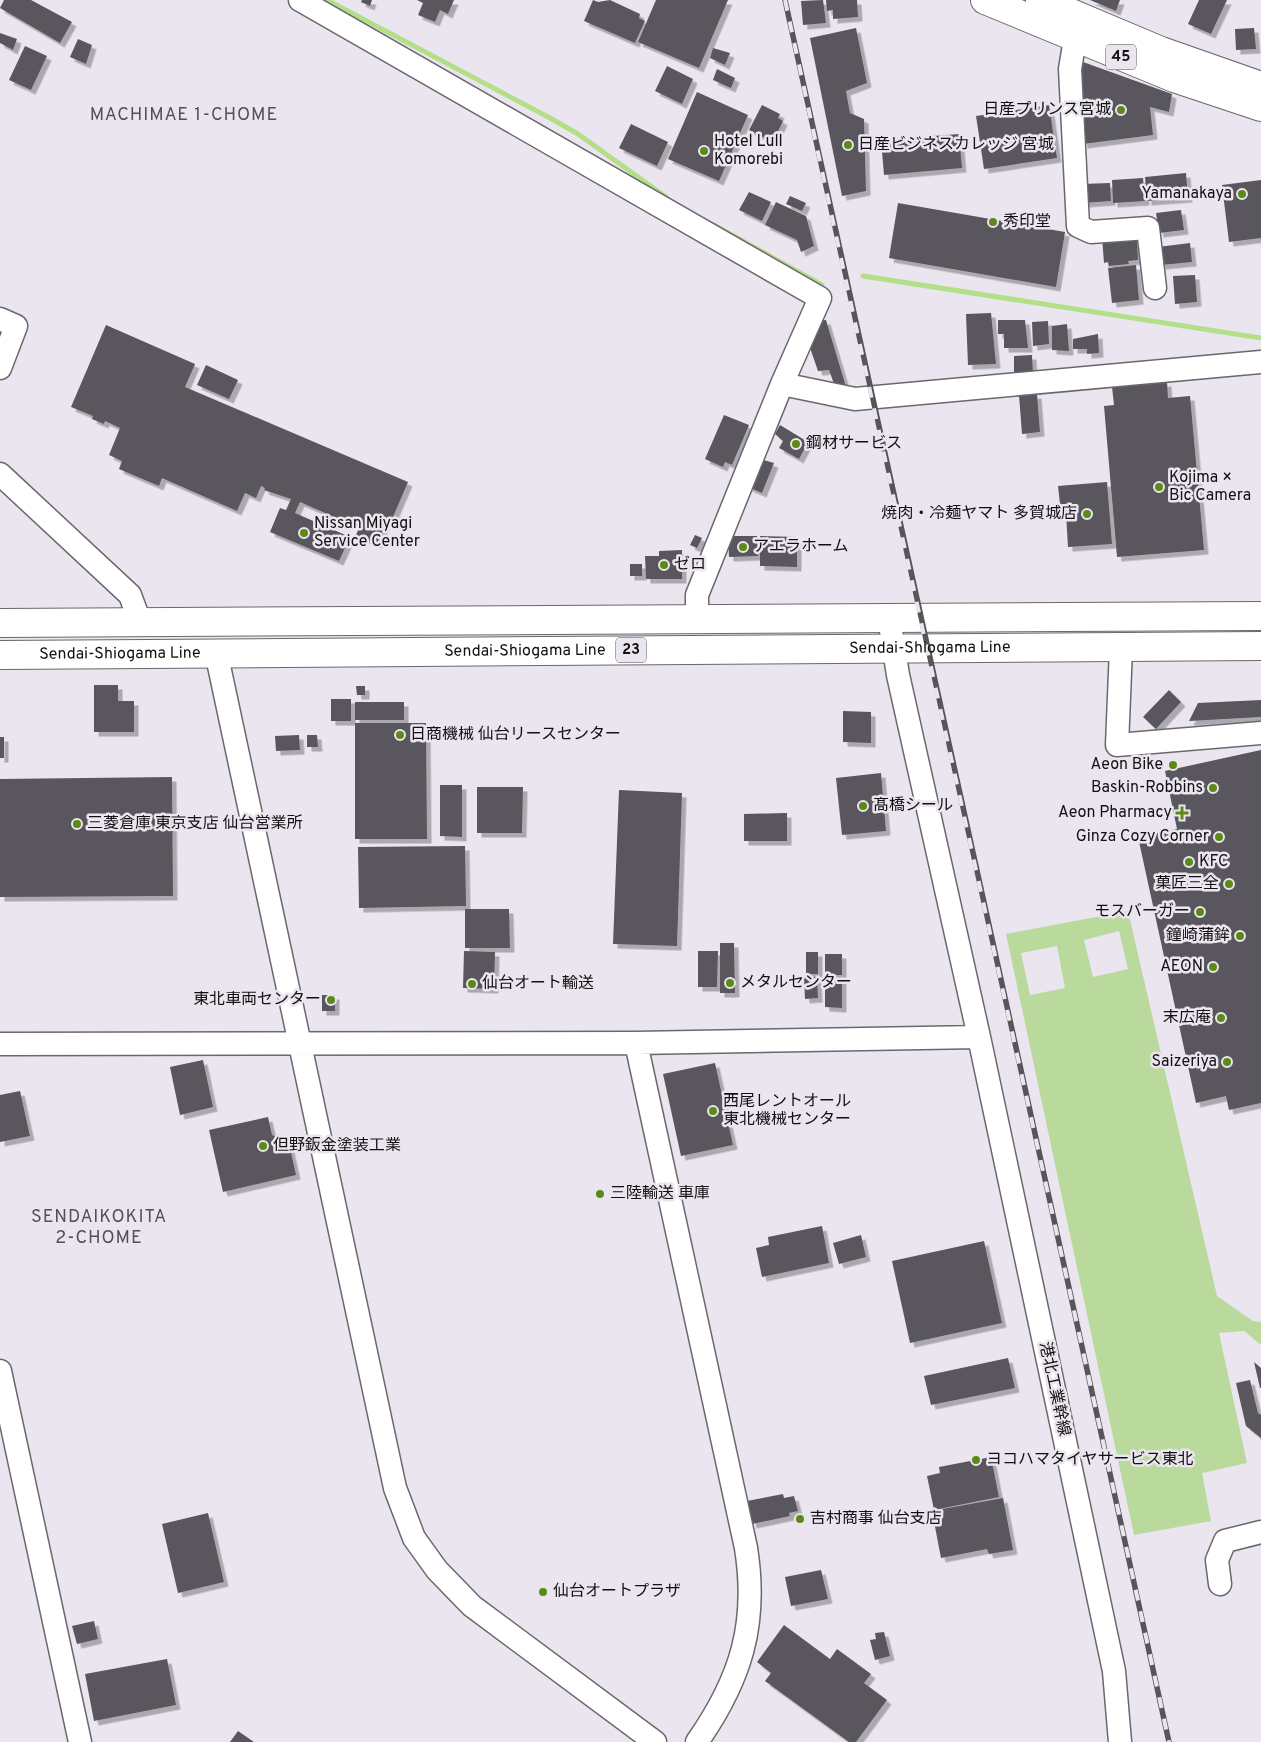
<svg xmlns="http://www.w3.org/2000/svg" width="1261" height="1742" font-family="Overpass,'Noto Sans JP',sans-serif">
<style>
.green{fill:#bad99d;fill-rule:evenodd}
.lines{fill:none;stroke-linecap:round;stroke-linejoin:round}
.stream{stroke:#b4df89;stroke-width:5}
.building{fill:#5a565d;filter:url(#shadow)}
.minor-casing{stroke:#6b676e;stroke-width:25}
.major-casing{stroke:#6b676e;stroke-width:30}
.highway-casing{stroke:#6b676e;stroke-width:30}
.minor{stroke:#fff;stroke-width:22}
.major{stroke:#fff;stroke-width:28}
.highway{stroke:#fff;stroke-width:28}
.rail-casing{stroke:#575559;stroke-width:5.5}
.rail{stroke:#eae5ee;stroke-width:4;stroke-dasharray:11;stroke-linecap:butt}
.poi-dot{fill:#5b891a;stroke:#eae5ee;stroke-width:2}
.labels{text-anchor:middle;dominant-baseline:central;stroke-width:5;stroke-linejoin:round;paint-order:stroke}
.shield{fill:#eae5ee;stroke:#525054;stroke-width:1}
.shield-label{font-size:15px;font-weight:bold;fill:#111012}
.poi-label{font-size:16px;fill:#111012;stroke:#eae5ee;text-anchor:start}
.street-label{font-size:16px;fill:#111012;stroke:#eae5ee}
.neighbourhood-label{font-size:18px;letter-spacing:1px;fill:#544f56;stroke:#eae5ee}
</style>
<defs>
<filter id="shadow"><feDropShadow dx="4.5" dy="4.5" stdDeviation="0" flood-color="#0004"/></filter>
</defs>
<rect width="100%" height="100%" fill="#eae5ee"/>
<path class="green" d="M 1128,911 L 1217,1296 L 1253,1321 L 1261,1322 L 1261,1345 L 1244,1331 L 1219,1333 L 1247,1463 L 1202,1473 L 1211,1521 L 1134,1535 L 1006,934 ZM 1119,931 L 1128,969 L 1093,977 L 1084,940 ZM 1057,946 L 1065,988 L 1030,995 L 1021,953 Z"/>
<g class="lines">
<path class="stream" d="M 327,0 L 552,119 L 578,134 L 666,197
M 714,225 L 822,285
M 863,276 L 1261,338"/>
</g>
<path class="building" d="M 4,0 L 31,0 L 72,22 L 60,43 L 0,8 Z
M 362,0 L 372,0 L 370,6 L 361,2 Z
M 417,0 L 454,0 L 448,14 L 440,10 L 435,22 L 418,15 L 423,3 Z
M 593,0 L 598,2 L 610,0 L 640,14 L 639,18 L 645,21 L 635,43 L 584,21 Z
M 656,0 L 728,0 L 699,68 L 638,42 Z
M 823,0 L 826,23 L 803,25 L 801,1 Z
M 826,0 L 857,0 L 858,17 L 833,19 L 833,10 L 827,11 Z
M 1090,0 L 1120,0 L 1116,11 Z
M 1199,0 L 1227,0 L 1211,34 L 1188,24 Z
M 856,28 L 867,83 L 846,91 L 850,113 L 864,119 L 866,191 L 842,196 L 810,38 Z
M 1254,28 L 1256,49 L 1236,50 L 1235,29 Z
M 0,33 L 17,39 L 13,50 L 0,43 Z
M 78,39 L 92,45 L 86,64 L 70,57 Z
M 25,46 L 47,56 L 31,90 L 9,80 Z
M 713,48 L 730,53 L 725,65 L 710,58 Z
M 1072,58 L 1172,94 L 1169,112 L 1150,107 L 1153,135 L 1083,144 Z
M 667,66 L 693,79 L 682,104 L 655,91 Z
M 717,69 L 735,78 L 731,88 L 713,80 Z
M 697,92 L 748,115 L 719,181 L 668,159 Z
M 762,105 L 780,114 L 778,118 L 783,121 L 773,142 L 749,130 Z
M 1049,105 L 1057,158 L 984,169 L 976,116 Z
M 631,124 L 668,142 L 657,166 L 619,148 Z
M 959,134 L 962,168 L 884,175 L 881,140 Z
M 1186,173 L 1188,198 L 1147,201 L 1145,177 Z
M 1143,178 L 1145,201 L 1113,203 L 1112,180 Z
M 1261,180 L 1261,238 L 1229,242 L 1222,185 Z
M 1110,183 L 1111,201 L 1083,203 L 1082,184 Z
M 749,192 L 771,202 L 762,221 L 739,210 Z
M 790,196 L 806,203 L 802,211 L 786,204 Z
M 776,202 L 806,216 L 814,246 L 801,252 L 797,240 L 765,225 Z
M 898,203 L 1065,232 L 1056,287 L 889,258 Z
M 1181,210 L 1184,230 L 1159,233 L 1156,213 Z
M 1131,235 L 1131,241 L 1137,241 L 1138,260 L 1128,261 L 1129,264 L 1109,266 L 1108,262 L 1104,263 L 1102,237 Z
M 1190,243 L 1192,262 L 1161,265 L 1158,247 Z
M 1136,265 L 1139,300 L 1112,303 L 1108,268 Z
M 1195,275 L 1197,302 L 1175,304 L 1173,276 Z
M 991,313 L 996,364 L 968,365 L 966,314 Z
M 826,320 L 846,387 L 837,392 L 829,370 L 818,371 L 807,339 L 815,321 Z
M 998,320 L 1025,320 L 1028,348 L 1004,348 L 1004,334 L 998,334 Z
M 1048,321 L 1049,344 L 1033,346 L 1032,322 Z
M 1067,324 L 1069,351 L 1052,350 L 1052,326 Z
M 106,325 L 195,364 L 185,387 L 408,482 L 390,524 L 386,522 L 377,544 L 356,535 L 359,528 L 300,502 L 295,513 L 350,537 L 339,561 L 270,532 L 280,508 L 286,510 L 291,499 L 264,490 L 265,488 L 261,486 L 256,498 L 245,493 L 237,511 L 162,478 L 159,486 L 119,469 L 122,461 L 109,455 L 120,428 L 105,421 L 104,424 L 92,419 L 93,416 L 71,407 Z
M 1098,334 L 1099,353 L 1087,354 L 1087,349 L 1073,349 L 1073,339 Z
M 1032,355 L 1033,374 L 1014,373 L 1014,356 Z
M 206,365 L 238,380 L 229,399 L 197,385 Z
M 1167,382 L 1168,398 L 1190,396 L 1204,550 L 1117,557 L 1104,406 L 1114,405 L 1112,387 Z
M 1037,394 L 1040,432 L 1022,434 L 1019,395 Z
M 724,415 L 749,425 L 732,465 L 725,462 L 723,467 L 705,459 Z
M 780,425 L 808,442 L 799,459 L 779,448 L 783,441 L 775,434 Z
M 760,459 L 774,463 L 762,493 L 748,487 Z
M 1107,482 L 1112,544 L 1068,547 L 1066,513 L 1061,513 L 1058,486 Z
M 695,535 L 702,538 L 697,548 L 690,545 Z
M 728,536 L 757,536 L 758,556 L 729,557 Z
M 760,536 L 797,537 L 797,567 L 760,566 Z
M 682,550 L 682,579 L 646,579 L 645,556 L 659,556 L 659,551 Z
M 630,564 L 642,564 L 642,576 L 630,576 Z
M 94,685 L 118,685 L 118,701 L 134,701 L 134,732 L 94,732 Z
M 356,686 L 365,686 L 365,695 L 357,695 Z
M 1169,690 L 1181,702 L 1156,729 L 1143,717 Z
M 331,699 L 351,699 L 351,721 L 331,721 Z
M 1261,700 L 1261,717 L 1189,721 L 1198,703 Z
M 355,702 L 404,702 L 404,720 L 355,720 Z
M 843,711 L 871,712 L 871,743 L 843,742 Z
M 355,723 L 426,723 L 427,839 L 355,839 Z
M 299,735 L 300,750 L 276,751 L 275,736 Z
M 307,735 L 317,735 L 318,747 L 307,747 Z
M 0,737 L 4,737 L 4,758 L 0,758 Z
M 1261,750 L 1261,1103 L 1229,1110 L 1226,1096 L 1196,1103 L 1138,837 L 1177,829 L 1165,771 Z
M 881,773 L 886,831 L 842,835 L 836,778 Z
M 172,777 L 173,896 L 0,897 L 0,779 Z
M 440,785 L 462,785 L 462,837 L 440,836 Z
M 477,787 L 523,787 L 522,833 L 477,833 Z
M 619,790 L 682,793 L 677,946 L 613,944 Z
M 787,813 L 787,841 L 744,841 L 744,814 Z
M 465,846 L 466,906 L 359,908 L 358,847 Z
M 465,909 L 509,909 L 510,948 L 465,948 Z
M 720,943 L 734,943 L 735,993 L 720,993 Z
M 464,951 L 495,952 L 494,989 L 463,988 Z
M 698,951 L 718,951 L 717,987 L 698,987 Z
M 806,952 L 818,952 L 818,974 L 806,974 Z
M 825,954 L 842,954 L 842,975 L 825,975 Z
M 804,977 L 817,977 L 818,998 L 805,999 Z
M 825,979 L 842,979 L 842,1008 L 825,1007 Z
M 322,995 L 335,995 L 335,1011 L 322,1011 Z
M 203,1060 L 213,1107 L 180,1115 L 170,1067 Z
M 715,1063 L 733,1145 L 681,1156 L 663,1074 Z
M 20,1091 L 30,1136 L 0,1142 L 0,1095 Z
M 268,1117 L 272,1135 L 284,1140 L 290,1148 L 296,1175 L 223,1192 L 209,1130 Z
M 822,1226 L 829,1263 L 762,1277 L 756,1248 L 769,1245 L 768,1237 Z
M 861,1235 L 866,1257 L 839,1264 L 833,1243 Z
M 984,1241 L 1002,1323 L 910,1343 L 892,1261 Z
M 1008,1358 L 1015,1388 L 931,1405 L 924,1376 Z
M 1254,1362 L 1261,1368 L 1261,1388 L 1260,1388 Z
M 1250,1380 L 1258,1413 L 1261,1415 L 1261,1438 L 1246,1426 L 1236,1383 Z
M 991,1457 L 999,1497 L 934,1510 L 927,1476 L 940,1473 L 939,1467 Z
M 783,1494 L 784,1498 L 794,1496 L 798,1511 L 789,1513 L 790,1516 L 752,1524 L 747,1501 Z
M 1003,1498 L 1013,1550 L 989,1554 L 987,1549 L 941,1558 L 932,1511 Z
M 208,1513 L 224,1582 L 178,1593 L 162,1524 Z
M 821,1570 L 828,1599 L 791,1606 L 785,1577 Z
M 94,1621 L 98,1639 L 77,1644 L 72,1626 Z
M 784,1625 L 830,1659 L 837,1649 L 871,1674 L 864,1683 L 887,1700 L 856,1742 L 849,1742 L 765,1681 L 771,1673 L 757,1662 Z
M 884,1632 L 890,1656 L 875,1660 L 870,1640 L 876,1639 L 875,1633 Z
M 167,1659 L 176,1705 L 94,1721 L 85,1674 Z
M 238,1731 L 254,1742 L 230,1742 Z"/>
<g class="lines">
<g class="minor-casing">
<path id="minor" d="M 300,0 L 820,298 L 782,384 L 697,595 L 697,620
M 1075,39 L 1070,69 L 1078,226 L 1091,232 L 1148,228 L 1155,288
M 0,319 L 16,326 L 0,368
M 782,384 L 855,399 L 1261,362
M 0,474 L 130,595 L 140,622
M 889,618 L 898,675 L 979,1037 L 1114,1671 L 1120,1742
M 1121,648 L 1117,745 L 1261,733
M 216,652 L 395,1488 L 414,1538 L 437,1570 L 472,1606 L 655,1742
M 636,1043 L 746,1548 C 758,1624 741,1679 697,1742
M 0,1044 L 636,1043 L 979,1037
M 0,1371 L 80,1742
M 1220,1584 L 1217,1560 L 1225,1541 L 1261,1532"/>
</g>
<g class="major-casing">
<g id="major">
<path d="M 0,623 L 1261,616"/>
<path id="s1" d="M 0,655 L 1261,646"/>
</g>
</g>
<g class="highway-casing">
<path id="highway" d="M 985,0 L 1174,78 L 1261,107
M 1040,0 L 1161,51 L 1261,86"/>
</g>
<use href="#minor" class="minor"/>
<use href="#major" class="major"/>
<use href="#highway" class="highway"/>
<g class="rail-casing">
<path id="rail" d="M 785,0 C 910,581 1042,1161 1169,1742"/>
</g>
<use href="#rail" class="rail"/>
</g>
<g class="poi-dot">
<circle cx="1121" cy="110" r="5"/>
<circle cx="848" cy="145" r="5"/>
<circle cx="704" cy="151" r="5"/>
<circle cx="1242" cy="194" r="5"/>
<circle cx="993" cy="222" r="5"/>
<circle cx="796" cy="444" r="5"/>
<circle cx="1159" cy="487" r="5"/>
<circle cx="1087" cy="514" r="5"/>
<circle cx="304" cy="533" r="5"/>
<circle cx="743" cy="547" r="5"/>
<circle cx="664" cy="565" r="5"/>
<circle cx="400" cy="735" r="5"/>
<circle cx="1173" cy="765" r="5"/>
<circle cx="1213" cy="788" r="5"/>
<circle cx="863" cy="806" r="5"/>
<path d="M1179.5 805.5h5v5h5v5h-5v5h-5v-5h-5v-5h5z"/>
<circle cx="77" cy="824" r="5"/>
<circle cx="1219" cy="837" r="5"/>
<circle cx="1189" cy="862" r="5"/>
<circle cx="1229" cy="884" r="5"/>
<circle cx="1200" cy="912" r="5"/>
<circle cx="1240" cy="936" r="5"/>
<circle cx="1213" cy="967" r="5"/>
<circle cx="730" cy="983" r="5"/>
<circle cx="472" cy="984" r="5"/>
<circle cx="331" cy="1000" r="5"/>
<circle cx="1221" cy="1018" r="5"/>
<circle cx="1227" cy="1062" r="5"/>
<circle cx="713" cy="1111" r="5"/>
<circle cx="263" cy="1146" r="5"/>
<circle cx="600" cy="1194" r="5"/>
<circle cx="976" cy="1460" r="5"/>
<circle cx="800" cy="1519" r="5"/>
<circle cx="543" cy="1592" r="5"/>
</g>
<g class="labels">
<g class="shield">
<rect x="1106" y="44.5" width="30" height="25" rx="4"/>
<rect x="616" y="637.5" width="30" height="25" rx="4"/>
</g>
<g class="shield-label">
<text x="1121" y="57">45</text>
<text x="631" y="650">23</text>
</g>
<g class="poi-label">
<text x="1111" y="110" text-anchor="end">日産プリンス宮城</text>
<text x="714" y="142">Hotel Lull<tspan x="714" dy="18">Komorebi</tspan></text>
<text x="858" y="145">日産ビジネスカレッジ 宮城</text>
<text x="1232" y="194" text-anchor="end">Yamanakaya</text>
<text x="1003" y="222">秀印堂</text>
<text x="806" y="444">鋼材サービス</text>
<text x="1169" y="478">Kojima ×<tspan x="1169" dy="18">Bic Camera</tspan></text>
<text x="1077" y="514" text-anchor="end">焼肉・冷麺ヤマト 多賀城店</text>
<text x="314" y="524">Nissan Miyagi<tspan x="314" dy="18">Service Center</tspan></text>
<text x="753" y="547">アエラホーム</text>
<text x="674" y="565">ゼロ</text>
<text x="410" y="735">日商機械 仙台リースセンター</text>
<text x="1163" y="765" text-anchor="end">Aeon Bike</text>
<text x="1203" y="788" text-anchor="end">Baskin-Robbins</text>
<text x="873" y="806">髙橋シール</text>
<text x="1172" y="813" text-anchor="end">Aeon Pharmacy</text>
<text x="87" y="824">三菱倉庫 東京支店 仙台営業所</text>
<text x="1209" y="837" text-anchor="end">Ginza Cozy Corner</text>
<text x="1199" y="862">KFC</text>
<text x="1219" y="884" text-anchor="end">菓匠三全</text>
<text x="1190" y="912" text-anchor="end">モスバーガー</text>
<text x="1230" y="936" text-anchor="end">鐘崎蒲鉾</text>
<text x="1203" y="967" text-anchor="end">AEON</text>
<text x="740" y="983">メタルセンター</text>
<text x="482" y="984">仙台オート輸送</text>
<text x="321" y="1000" text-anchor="end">東北車両センター</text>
<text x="1211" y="1018" text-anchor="end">末広庵</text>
<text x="1217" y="1062" text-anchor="end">Saizeriya</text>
<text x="723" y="1102">西尾レントオール<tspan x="723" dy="18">東北機械センター</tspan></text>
<text x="273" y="1146">但野鈑金塗装工業</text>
<text x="610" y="1194">三陸輸送 車庫</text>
<text x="986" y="1460">ヨコハマタイヤサービス東北</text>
<text x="810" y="1519">吉村商事 仙台支店</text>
<text x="553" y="1592">仙台オートプラザ</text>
</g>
<g class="street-label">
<text stroke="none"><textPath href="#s1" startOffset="930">Sendai-Shiogama Line</textPath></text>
<text stroke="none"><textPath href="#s1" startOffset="525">Sendai-Shiogama Line</textPath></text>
<text stroke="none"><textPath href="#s1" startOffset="120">Sendai-Shiogama Line</textPath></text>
<text transform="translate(1054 1389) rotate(78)">港北工業幹線</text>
</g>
<g class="neighbourhood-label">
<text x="184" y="115">MACHIMAE 1-CHOME</text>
<text x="99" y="1217">SENDAIKOKITA<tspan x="99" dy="21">2-CHOME</tspan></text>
</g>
</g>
</svg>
